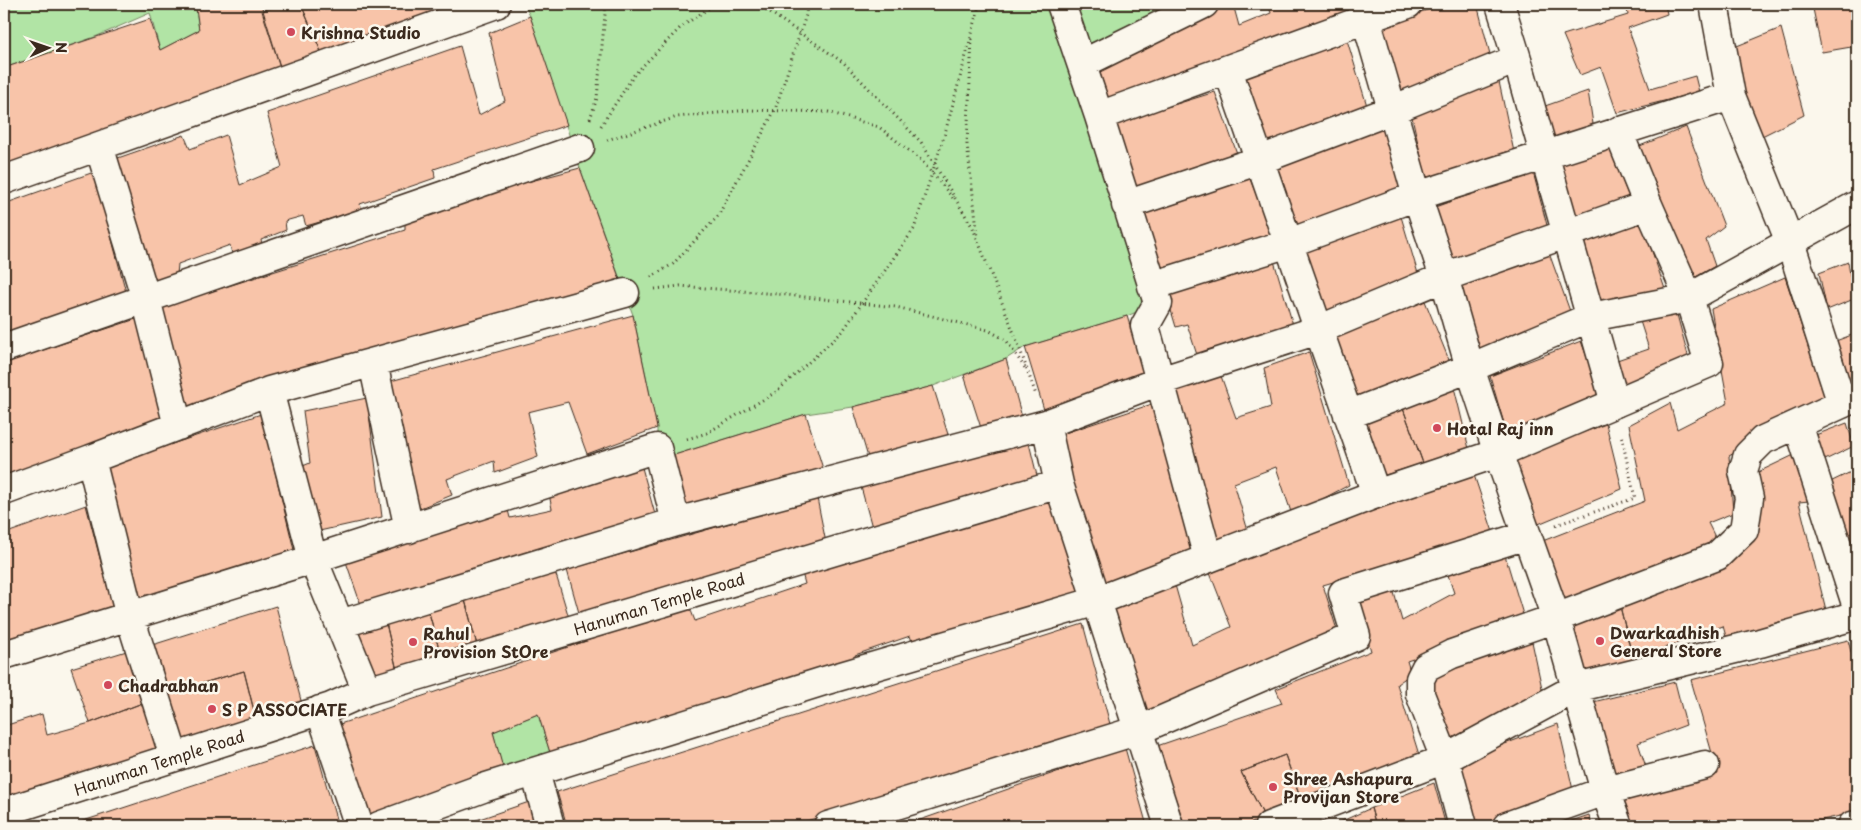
<svg xmlns="http://www.w3.org/2000/svg" width="1861" height="830" font-family="'Playpen Sans',sans-serif">
<style>
.green{fill:#b1e4a5;stroke:#768762}
.building{fill:#f8c4a9;stroke:#3b2a1e}
.lines{fill:none;stroke-linecap:round;stroke-linejoin:round}
.street-casing{stroke:#3b2a1e;stroke-width:31}
.secondary-casing{stroke:#3b2a1e;stroke-width:31}
.path{stroke:#3b2a1e;stroke-width:3;stroke-dasharray:1 4;stroke-linecap:butt}
.street{stroke:#fbf7ec;stroke-width:28}
.secondary{stroke:#fbf7ec;stroke-width:28}
.poi-dot{fill:#d1495b;stroke:#fbf7ec;stroke-width:2}
.labels{text-anchor:middle;dominant-baseline:central;stroke-width:5;stroke-linejoin:round;paint-order:stroke}
.poi-label{font-size:16px;font-weight:bold;fill:#3b2a1e;stroke:#fbf7ec;text-anchor:start}
.street-label{font-size:16px;fill:#3b2a1e;stroke:#fbf7ec}
</style>
<rect width="100%" height="100%" fill="#fbf7ec"/>
<filter id="ink" filterUnits="userSpaceOnUse"><feTurbulence type="fractalNoise" baseFrequency=".02" numOctaves="2"/><feDisplacementMap in="SourceGraphic" scale="10" xChannelSelector="R" yChannelSelector="G"/><feConvolveMatrix kernelMatrix="1 2 1 2 8 2 1 2 1" color-interpolation-filters="sRGB"/></filter>
<g filter="url(#ink)">
<path class="green" d="M 4,4 L 209,4 L 196,8 L 199,30 L 160,50 L 150,13 L 95,37 L 4,68 Z
M 524,4 L 1204,4 L 1082,64 L 1158,303 L 1127,316 L 1025,347 L 1006,359 L 933,386 L 853,407 L 806,414 L 668,457 L 657,448 L 657,428 L 633,315 L 580,168 L 530,16 Z
M 538,714 L 552,759 L 503,770 L 493,732 Z"/>
<path class="building" d="M 209,4 L 261,4 L 281,70 L 4,168 L 4,68 L 150,19 L 160,50 L 199,30 L 196,8 Z
M 281,4 L 301,4 L 322,54 L 281,70 L 262,11 Z
M 301,4 L 479,4 L 322,54 Z
M 1224,4 L 1233,4 L 1239,26 L 1271,13 L 1268,4 L 1352,4 L 1355,14 L 1110,104 L 1098,67 L 1193,22 Z
M 1445,4 L 1477,4 L 1491,58 L 1401,96 L 1381,25 Z
M 1626,4 L 1665,4 L 1667,14 L 1628,28 L 1650,89 L 1695,76 L 1699,92 L 1617,113 L 1601,67 L 1580,75 L 1563,35 L 1628,15 Z
M 1812,4 L 1857,4 L 1857,46 L 1822,52 Z
M 530,16 L 567,125 L 434,169 L 435,178 L 360,204 L 362,210 L 306,226 L 303,216 L 285,221 L 286,230 L 261,240 L 263,248 L 233,259 L 230,245 L 178,264 L 177,275 L 152,286 L 115,159 L 184,135 L 190,149 L 226,135 L 240,185 L 282,167 L 267,113 L 460,46 L 479,115 L 505,101 L 489,33 Z
M 1781,28 L 1804,115 L 1758,138 L 1732,48 Z
M 1347,40 L 1368,109 L 1266,149 L 1240,77 Z
M 1498,77 L 1514,152 L 1427,183 L 1412,117 Z
M 1588,91 L 1593,124 L 1555,141 L 1545,106 Z
M 1215,92 L 1239,159 L 1135,195 L 1112,124 Z
M 1385,125 L 1402,191 L 1297,228 L 1274,165 Z
M 1686,127 L 1724,226 L 1706,240 L 1715,266 L 1692,279 L 1635,148 Z
M 1610,150 L 1629,197 L 1575,223 L 1557,164 Z
M 580,168 L 620,280 L 537,308 L 184,410 L 159,308 L 405,230 L 405,221 L 501,189 Z
M 94,172 L 127,296 L 4,339 L 4,204 Z
M 1533,172 L 1548,229 L 1451,267 L 1435,207 Z
M 1248,174 L 1274,239 L 1162,272 L 1138,211 Z
M 1400,213 L 1419,277 L 1327,316 L 1301,250 Z
M 1642,222 L 1666,292 L 1597,306 L 1580,241 Z
M 1549,253 L 1571,314 L 1479,356 L 1459,287 Z
M 1274,261 L 1293,325 L 1197,355 L 1187,324 L 1176,327 L 1166,294 Z
M 1848,262 L 1854,299 L 1827,310 L 1819,273 Z
M 1785,277 L 1826,400 L 1729,456 L 1733,513 L 1708,523 L 1718,543 L 1563,607 L 1540,542 L 1645,501 L 1629,425 L 1670,403 L 1677,429 L 1728,403 L 1711,309 Z
M 1425,301 L 1449,360 L 1353,402 L 1333,338 Z
M 1676,311 L 1689,359 L 1624,387 L 1617,360 L 1649,349 L 1639,318 Z
M 633,315 L 657,428 L 587,454 L 568,402 L 528,412 L 538,457 L 495,473 L 494,461 L 447,479 L 452,495 L 418,509 L 387,382 Z
M 1127,316 L 1146,379 L 1045,413 L 1025,347 Z
M 139,318 L 166,420 L 4,479 L 4,363 Z
M 1857,333 L 1857,387 L 1845,390 L 1833,342 Z
M 1581,341 L 1601,396 L 1508,437 L 1490,376 Z
M 1309,352 L 1349,485 L 1292,515 L 1276,467 L 1234,483 L 1248,531 L 1214,544 L 1173,390 L 1221,376 L 1236,418 L 1271,407 L 1264,368 Z
M 1006,359 L 1023,421 L 982,431 L 964,375 Z
M 1453,383 L 1470,453 L 1425,469 L 1401,403 Z
M 933,386 L 950,441 L 870,464 L 853,407 Z
M 367,398 L 382,517 L 315,532 L 298,468 L 310,463 L 303,411 Z
M 1401,403 L 1423,463 L 1376,478 L 1358,419 Z
M 1152,404 L 1194,551 L 1101,586 L 1056,436 Z
M 261,414 L 295,554 L 138,606 L 101,468 Z
M 806,414 L 824,472 L 682,513 L 668,457 Z
M 1847,423 L 1854,446 L 1823,461 L 1813,436 Z
M 1606,424 L 1622,489 L 1536,525 L 1511,459 Z
M 1028,439 L 1039,484 L 873,531 L 861,487 Z
M 1796,454 L 1809,501 L 1799,502 L 1826,610 L 1727,640 L 1723,626 L 1633,660 L 1620,606 L 1758,512 L 1752,475 Z
M 641,464 L 656,518 L 363,611 L 345,559 L 507,506 L 510,518 L 552,509 L 549,494 Z
M 1857,469 L 1857,573 L 1824,485 Z
M 1473,472 L 1494,535 L 1323,585 L 1337,630 L 1148,719 L 1110,608 L 1175,585 L 1192,645 L 1231,627 L 1208,568 Z
M 1050,497 L 1083,599 L 914,646 L 910,636 L 855,655 L 858,664 L 552,759 L 538,714 L 493,732 L 505,775 L 370,823 L 337,725 L 592,639 L 690,608 L 695,621 L 805,584 L 802,573 Z
M 817,498 L 826,543 L 581,620 L 567,570 Z
M 86,505 L 114,612 L 4,646 L 4,534 Z
M 1504,552 L 1525,621 L 1407,661 L 1411,674 L 1397,684 L 1420,758 L 1302,803 L 1285,755 L 1241,772 L 1265,818 L 1243,826 L 1185,826 L 1157,746 L 1282,703 L 1276,689 L 1371,651 L 1357,601 L 1393,589 L 1402,621 L 1454,593 L 1448,575 Z
M 554,568 L 569,618 L 478,649 L 465,600 Z
M 465,600 L 478,649 L 442,660 L 428,609 Z
M 276,606 L 303,708 L 257,723 L 244,671 L 166,694 L 149,646 Z
M 1620,606 L 1633,660 L 1583,675 L 1566,622 Z
M 428,609 L 442,660 L 398,675 L 386,623 Z
M 386,623 L 398,675 L 372,683 L 352,635 Z
M 1083,624 L 1110,724 L 791,826 L 567,826 L 557,792 Z
M 1531,637 L 1543,693 L 1452,740 L 1429,678 Z
M 1848,640 L 1857,675 L 1857,812 L 1805,824 L 1806,826 L 1629,826 L 1623,800 L 1718,774 L 1691,680 Z
M 130,650 L 145,702 L 90,723 L 71,668 Z
M 244,671 L 257,723 L 180,748 L 166,694 Z
M 1675,682 L 1686,725 L 1638,743 L 1646,767 L 1611,780 L 1589,703 Z
M 145,702 L 158,753 L 4,806 L 4,726 L 42,714 L 47,735 L 90,723 Z
M 1558,724 L 1573,790 L 1480,826 L 1472,826 L 1454,763 Z
M 315,745 L 338,826 L 68,826 Z
M 1125,748 L 1147,826 L 903,826 Z
M 1285,755 L 1302,803 L 1265,818 L 1241,772 Z
M 1434,783 L 1446,826 L 1376,826 L 1371,808 Z
M 532,801 L 539,826 L 459,826 Z
M 1371,808 L 1376,826 L 1331,826 Z
M 1589,815 L 1592,826 L 1557,826 Z"/>
<g class="lines">
<g class="street-casing">
<path id="street" d="M 1061,4 L 1099,116
M 1408,4 L 1366,19 L 1417,196 L 1444,277 L 1470,368 L 1498,453 L 1556,618 L 1605,791 L 1618,826
M 1714,4 L 1731,96 L 1790,242 L 1842,404
M 1517,59 L 1615,403
M 1082,64 L 1204,4
M 1228,70 L 1376,494
M 99,146 L 146,299 L 178,426
M 4,180 L 496,4
M 1126,205 L 1260,160 L 1392,110 L 1517,59 L 1500,4
M 1152,286 L 1289,243 L 1417,196 L 1731,96
M 4,348 L 580,148
M 373,363 L 409,529
M 1857,397 L 1798,424 L 1857,607
M 1348,415 L 1470,368 L 1591,317 L 1689,298 L 1648,205 L 1618,131
M 1046,424 L 1160,381 L 1318,330 L 1444,277 L 1648,205
M 91,459 L 269,391
M 4,491 L 91,459 L 130,617 L 174,757
M 1208,558 L 1145,326 L 1158,303 L 1099,116 L 1366,19 L 1361,4
M 340,624 L 676,522
M 4,655 L 313,559 L 657,448 L 676,522 L 1046,424 L 1059,484 L 1097,601
M 367,691 L 313,559 L 269,391 L 625,293
M 320,710 L 359,826
M 535,772 L 550,826
M 4,812 L 331,707 L 367,691 L 1059,484
M 828,826 L 1139,730 L 1356,636 L 1343,593 L 1527,535
M 1269,826 L 1445,759 L 1576,688 L 1760,643 L 1857,615
M 1463,826 L 1445,759 L 1420,694 L 1420,679 L 1426,667 L 1452,654 L 1556,618 L 1717,556 L 1744,530 L 1749,498 L 1743,471 L 1748,455 L 1763,440 L 1798,424
M 1507,826 L 1605,791 L 1705,765
M 1852,826 L 1857,825"/>
</g>
<g class="secondary-casing">
<path id="secondary" d="M 1097,601 L 1169,826
M 379,826 L 483,788 L 824,681 L 1097,601 L 1376,494 L 1498,453 L 1709,363 L 1689,298 L 1857,205"/>
</g>
<path class="path" d="M 758,4 L 844,63 L 921,142 L 973,228 L 1017,341 L 1036,395
M 977,15 L 979,4
M 972,39 L 967,144 L 978,237
M 590,119 L 597,98 L 606,4
M 601,126 L 634,75 L 681,27 L 715,4
M 607,140 L 677,117 L 748,110 L 828,112 L 879,127 L 921,160 L 953,198
M 651,277 L 673,264 L 718,216 L 775,110 L 806,15 L 807,4
M 655,289 L 680,286 L 778,294 L 896,307 L 988,330 L 1006,340 L 1025,368
M 687,439 L 707,433 L 776,392 L 842,332 L 914,229 L 945,133 L 977,15
M 1556,525 L 1635,498 L 1621,434"/>
<use href="#street" class="street"/>
<use href="#secondary" class="secondary"/>
</g>
</g>
<g class="poi-dot">
<circle cx="291" cy="32" r="5"/>
<circle cx="1437" cy="428" r="5"/>
<circle cx="1600" cy="641" r="5"/>
<circle cx="413" cy="642" r="5"/>
<circle cx="108" cy="685" r="5"/>
<circle cx="212" cy="709" r="5"/>
<circle cx="1273" cy="787" r="5"/>
</g>
<g class="labels">
<g class="poi-label">
<text x="301" y="32">Krishna Studio</text>
<text x="1447" y="428">Hotal Raj inn</text>
<text x="1610" y="632">Dwarkadhish<tspan x="1610" dy="18">General Store</tspan></text>
<text x="423" y="633">Rahul<tspan x="423" dy="18">Provision StOre</tspan></text>
<text x="118" y="685">Chadrabhan</text>
<text x="222" y="709">S P ASSOCIATE</text>
<text x="1283" y="778">Shree Ashapura<tspan x="1283" dy="18">Provijan Store</tspan></text>
</g>
<g class="street-label">
<text transform="translate(659 603) rotate(-17)">Hanuman Temple Road</text>
<text transform="translate(159 762) rotate(-18)">Hanuman Temple Road</text>
</g>
</g>
<rect width="1861" height="830" fill="none" stroke="#fbf7ec" stroke-width="20"/>
<rect x="10" y="10" width="1841" height="810" fill="none" stroke="#3b2a1e" stroke-width="2" filter="url(#ink)"/>
<g transform="translate(48 48) rotate(88)" stroke="#fbf7ec" stroke-width="4" paint-order="stroke">
<path d="M0-4L9 19L0 12L-9 19Z" fill="#3b2a1e"/>
<text y="-8" font-size="14" font-weight="bold" text-anchor="middle" fill="#3b2a1e">N</text>
</g>
</svg>
